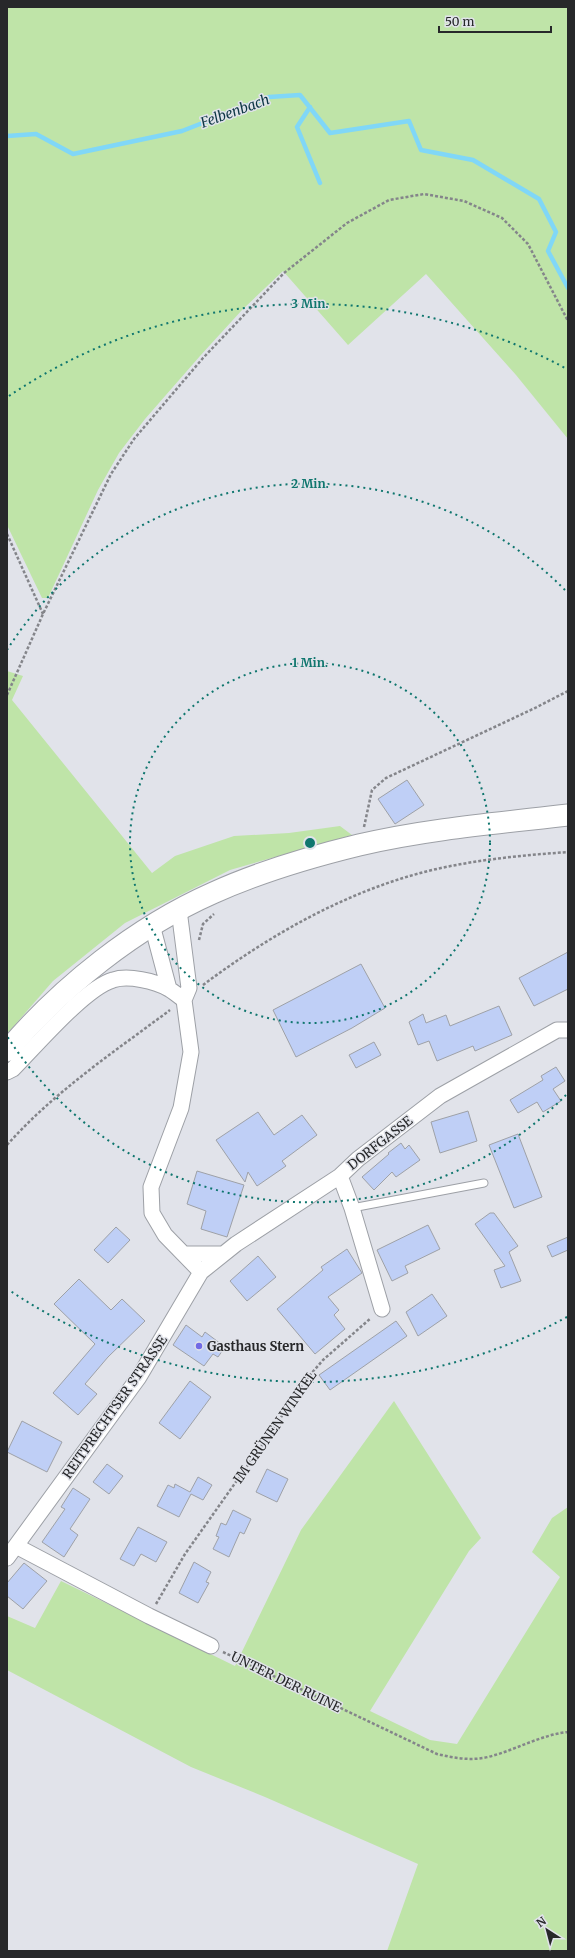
<svg xmlns="http://www.w3.org/2000/svg" width="575" height="1958" font-family="Merriweather,serif">
<style>
.green{fill:#bfe4a8}
.lines{fill:none;stroke-linecap:round;stroke-linejoin:round}
.stream{stroke:#80d7f7;stroke-width:4.5}
.building{fill:#bfcff6;stroke:#9ea1a7}
.service-casing{stroke:#9da0a6;stroke-width:9}
.minor-casing{stroke:#9da0a6;stroke-width:17}
.secondary-casing{stroke:#9da0a6;stroke-width:23}
.path{stroke:#84858a;stroke-width:2.5;stroke-dasharray:3 2;stroke-linecap:butt}
.service{stroke:#fff;stroke-width:7}
.minor{stroke:#fff;stroke-width:15}
.secondary{stroke:#fff;stroke-width:21}
.ring{fill:none;stroke:#0f766e;stroke-width:2;stroke-dasharray:2 4}
.poi-dot{fill:#716ae5;stroke:#e1e3ea;stroke-width:1.5}
.labels{text-anchor:middle;dominant-baseline:central;stroke-width:3;stroke-linejoin:round;paint-order:stroke}
.street-label{font-size:13px;fill:#27282a;stroke:#e1e3ea}
.poi-label{font-size:13px;font-weight:bold;fill:#27282a;stroke:#e1e3ea;text-anchor:start}
.water-label{font-size:14px;font-style:italic;fill:#0d3644;stroke:#e1e3ea}
.centre{fill:#0f766e;stroke:#e1e3ea;stroke-width:2}
.ring-label{font-size:12px;text-anchor:middle;font-weight:bold;fill:#0f766e;stroke:#e1e3ea;stroke-width:3;stroke-linejoin:round;paint-order:stroke}
</style>
<rect width="100%" height="100%" fill="#e1e3ea"/>
<path class="green" d="M 7,7 L 568,7 L 568,439 L 516,375 L 426,274 L 348,345 L 283,271 L 242,310 L 200,356 L 145,419 L 119,453 L 98,490 L 48,598 L 42,598 L 7,525 Z
M 7,671 L 23,676 L 12,700 L 152,873 L 175,856 L 234,836 L 289,833 L 340,826 L 352,835 L 230,870 L 125,923 L 53,981 L 7,1034 Z
M 394,1401 L 481,1538 L 469,1551 L 370,1711 L 430,1740 L 457,1744 L 560,1577 L 532,1552 L 552,1518 L 568,1507 L 568,1951 L 387,1951 L 418,1864 L 265,1797 L 191,1767 L 7,1670 L 7,1616 L 35,1628 L 61,1581 L 235,1666 L 301,1530 Z"/>
<g class="lines">
<path class="stream" d="M 310,107 L 297,127 L 320,183
M 7,136 L 36,134 L 73,154 L 182,131 L 269,97 L 300,95 L 330,133 L 409,121 L 421,150 L 473,160 L 539,199 L 556,232 L 548,251 L 568,288"/>
</g>
<path class="building" d="M 407,780 L 424,805 L 395,824 L 378,799 Z
M 568,952 L 568,989 L 534,1006 L 519,978 Z
M 361,964 L 385,1008 L 352,1028 L 296,1057 L 273,1010 Z
M 499,1006 L 512,1035 L 475,1051 L 473,1046 L 437,1061 L 429,1041 L 418,1045 L 409,1022 L 423,1014 L 426,1023 L 446,1015 L 450,1026 Z
M 374,1042 L 381,1055 L 356,1068 L 349,1055 Z
M 556,1067 L 565,1081 L 553,1089 L 561,1101 L 543,1112 L 537,1102 L 518,1113 L 510,1100 L 543,1080 L 541,1076 Z
M 468,1111 L 477,1141 L 440,1153 L 431,1122 Z
M 258,1112 L 274,1135 L 302,1115 L 317,1135 L 282,1161 L 286,1166 L 257,1186 L 248,1172 L 245,1182 L 216,1140 Z
M 518,1134 L 542,1197 L 514,1208 L 489,1145 Z
M 401,1143 L 405,1149 L 409,1145 L 420,1160 L 396,1177 L 392,1172 L 374,1190 L 362,1177 L 389,1154 L 388,1153 Z
M 197,1171 L 244,1185 L 227,1237 L 201,1229 L 206,1211 L 187,1204 Z
M 490,1213 L 494,1213 L 518,1246 L 509,1252 L 521,1281 L 501,1288 L 494,1270 L 505,1266 L 475,1224 Z
M 428,1225 L 440,1249 L 405,1266 L 408,1273 L 392,1281 L 377,1250 Z
M 116,1227 L 130,1240 L 108,1263 L 94,1250 Z
M 568,1237 L 568,1250 L 552,1257 L 547,1246 Z
M 347,1249 L 362,1273 L 328,1297 L 339,1310 L 334,1315 L 345,1329 L 315,1354 L 277,1309 L 323,1270 L 321,1267 Z
M 258,1256 L 276,1277 L 247,1301 L 230,1281 Z
M 79,1279 L 111,1310 L 122,1299 L 145,1321 L 108,1357 L 85,1384 L 97,1394 L 78,1415 L 53,1393 L 95,1344 L 54,1304 Z
M 432,1294 L 447,1316 L 418,1336 L 406,1312 Z
M 396,1321 L 407,1336 L 330,1390 L 319,1375 Z
M 186,1325 L 202,1337 L 205,1332 L 225,1347 L 218,1357 L 213,1354 L 204,1366 L 173,1345 Z
M 190,1381 L 211,1397 L 180,1439 L 159,1423 Z
M 22,1421 L 62,1442 L 47,1472 L 7,1452 Z
M 107,1464 L 123,1476 L 109,1494 L 93,1482 Z
M 267,1469 L 288,1479 L 277,1502 L 256,1492 Z
M 198,1477 L 212,1485 L 203,1500 L 191,1494 L 179,1517 L 157,1506 L 168,1485 L 174,1488 L 175,1484 L 190,1492 Z
M 73,1488 L 90,1499 L 70,1529 L 78,1535 L 64,1557 L 42,1542 L 65,1509 L 61,1507 Z
M 233,1510 L 251,1519 L 244,1534 L 240,1532 L 229,1557 L 213,1549 L 219,1537 L 216,1536 L 221,1523 L 226,1525 Z
M 138,1527 L 167,1542 L 156,1562 L 141,1554 L 134,1566 L 120,1559 Z
M 194,1562 L 211,1572 L 206,1582 L 209,1583 L 198,1603 L 179,1593 Z
M 24,1563 L 47,1581 L 23,1609 L 7,1596 L 7,1583 Z"/>
<g class="lines">
<g class="service-casing">
<path id="service" d="M 352,1208 L 484,1183"/>
</g>
<g class="minor-casing">
<path id="minor" d="M 179,910 L 189,988 L 184,1000
M 152,925 L 169,989
M 184,1000 L 191,1052 L 181,1108 L 151,1187 L 152,1213 L 165,1235 L 201,1272
M 7,1072 L 13,1069 C 35,1047 85,988 113,980 C 128,975 155,981 169,989 C 174,992 179,996 184,1000
M 340,1176 L 352,1208 L 382,1309
M 184,1254 L 223,1254
M 16,1546 L 149,1616 L 211,1646
M 7,1558 L 139,1377 L 201,1272 L 236,1244 L 340,1176 L 358,1159 L 440,1096 L 557,1030 L 568,1030"/>
</g>
<g class="secondary-casing">
<path id="secondary" d="M 7,1051 C 61,987 136,927 213,893 C 259,872 310,857 359,845 C 427,829 499,823 568,815"/>
</g>
<path class="path" d="M 7,534 L 43,614
M 7,695 L 43,614 L 111,474 L 134,439 L 203,358 L 284,273 L 347,223 L 389,200 L 424,194 L 464,201 L 502,218 L 528,244 L 568,321
M 364,827 L 372,790 L 386,778 L 535,708 L 568,691
M 199,940 L 203,924 L 214,914
M 203,985 C 274,932 354,887 441,868 C 483,859 526,855 568,852
M 7,1145 C 54,1092 114,1052 170,1010
M 156,1604 L 185,1554 L 274,1428 L 304,1382 L 323,1360 L 371,1318
M 223,1652 L 437,1754 C 454,1758 471,1761 488,1757 C 516,1750 540,1735 568,1732"/>
<use href="#service" class="service"/>
<use href="#minor" class="minor"/>
<use href="#secondary" class="secondary"/>
</g>
<g class="ring">
<circle cx="310" cy="843" r="180"/>
<path d="M566 1095A359 359 0 0 1 7 1036M7 650A359 359 0 0 1 566 591"/>
<path d="M567 1317A539 539 0 0 1 9 1290M9 396A539 539 0 0 1 567 369"/>
</g>
<circle class="poi-dot" cx="199" cy="1346" r="4"/>
<g class="labels">
<g class="street-label">
<text transform="translate(380 1143) rotate(-38)">DORFGASSE</text>
<text transform="translate(115 1407) rotate(-55)">REITPRECHTSER STRASSE</text>
<text transform="translate(275 1427) rotate(-55)">IM GRÜNEN WINKEL</text>
<text transform="translate(286 1682) rotate(26)">UNTER DER RUINE</text>
</g>
<g class="poi-label">
<text x="207" y="1346">Gasthaus Stern</text>
</g>
<g class="water-label">
<text transform="translate(235 111) rotate(-20)">Felbenbach</text>
</g>
</g>
<circle cx="310" cy="843" r="6" class="centre"/>
<g class="ring-label">
<text x="310" y="308">3 Min.</text>
<text x="310" y="488">2 Min.</text>
<text x="310" y="667">1 Min.</text>
</g>
<rect width="575" height="1958" fill="none" stroke="#27282a" stroke-width="16"/>
<g transform="translate(547 1930) rotate(324)" stroke="#e1e3ea" stroke-width="3" paint-order="stroke">
<path d="M0-3L7 15L0 10L-7 15Z" fill="#27282a"/>
<text y="-6" font-size="11" font-weight="bold" text-anchor="middle" fill="#27282a">N</text>
</g>
<path d="M439 26v6h112v-6" fill="none" stroke="#27282a" stroke-width="2"/>
<text x="445" y="26" font-size="12" fill="#27282a" stroke="#e1e3ea" stroke-width="3" paint-order="stroke">50 m</text>
</svg>
